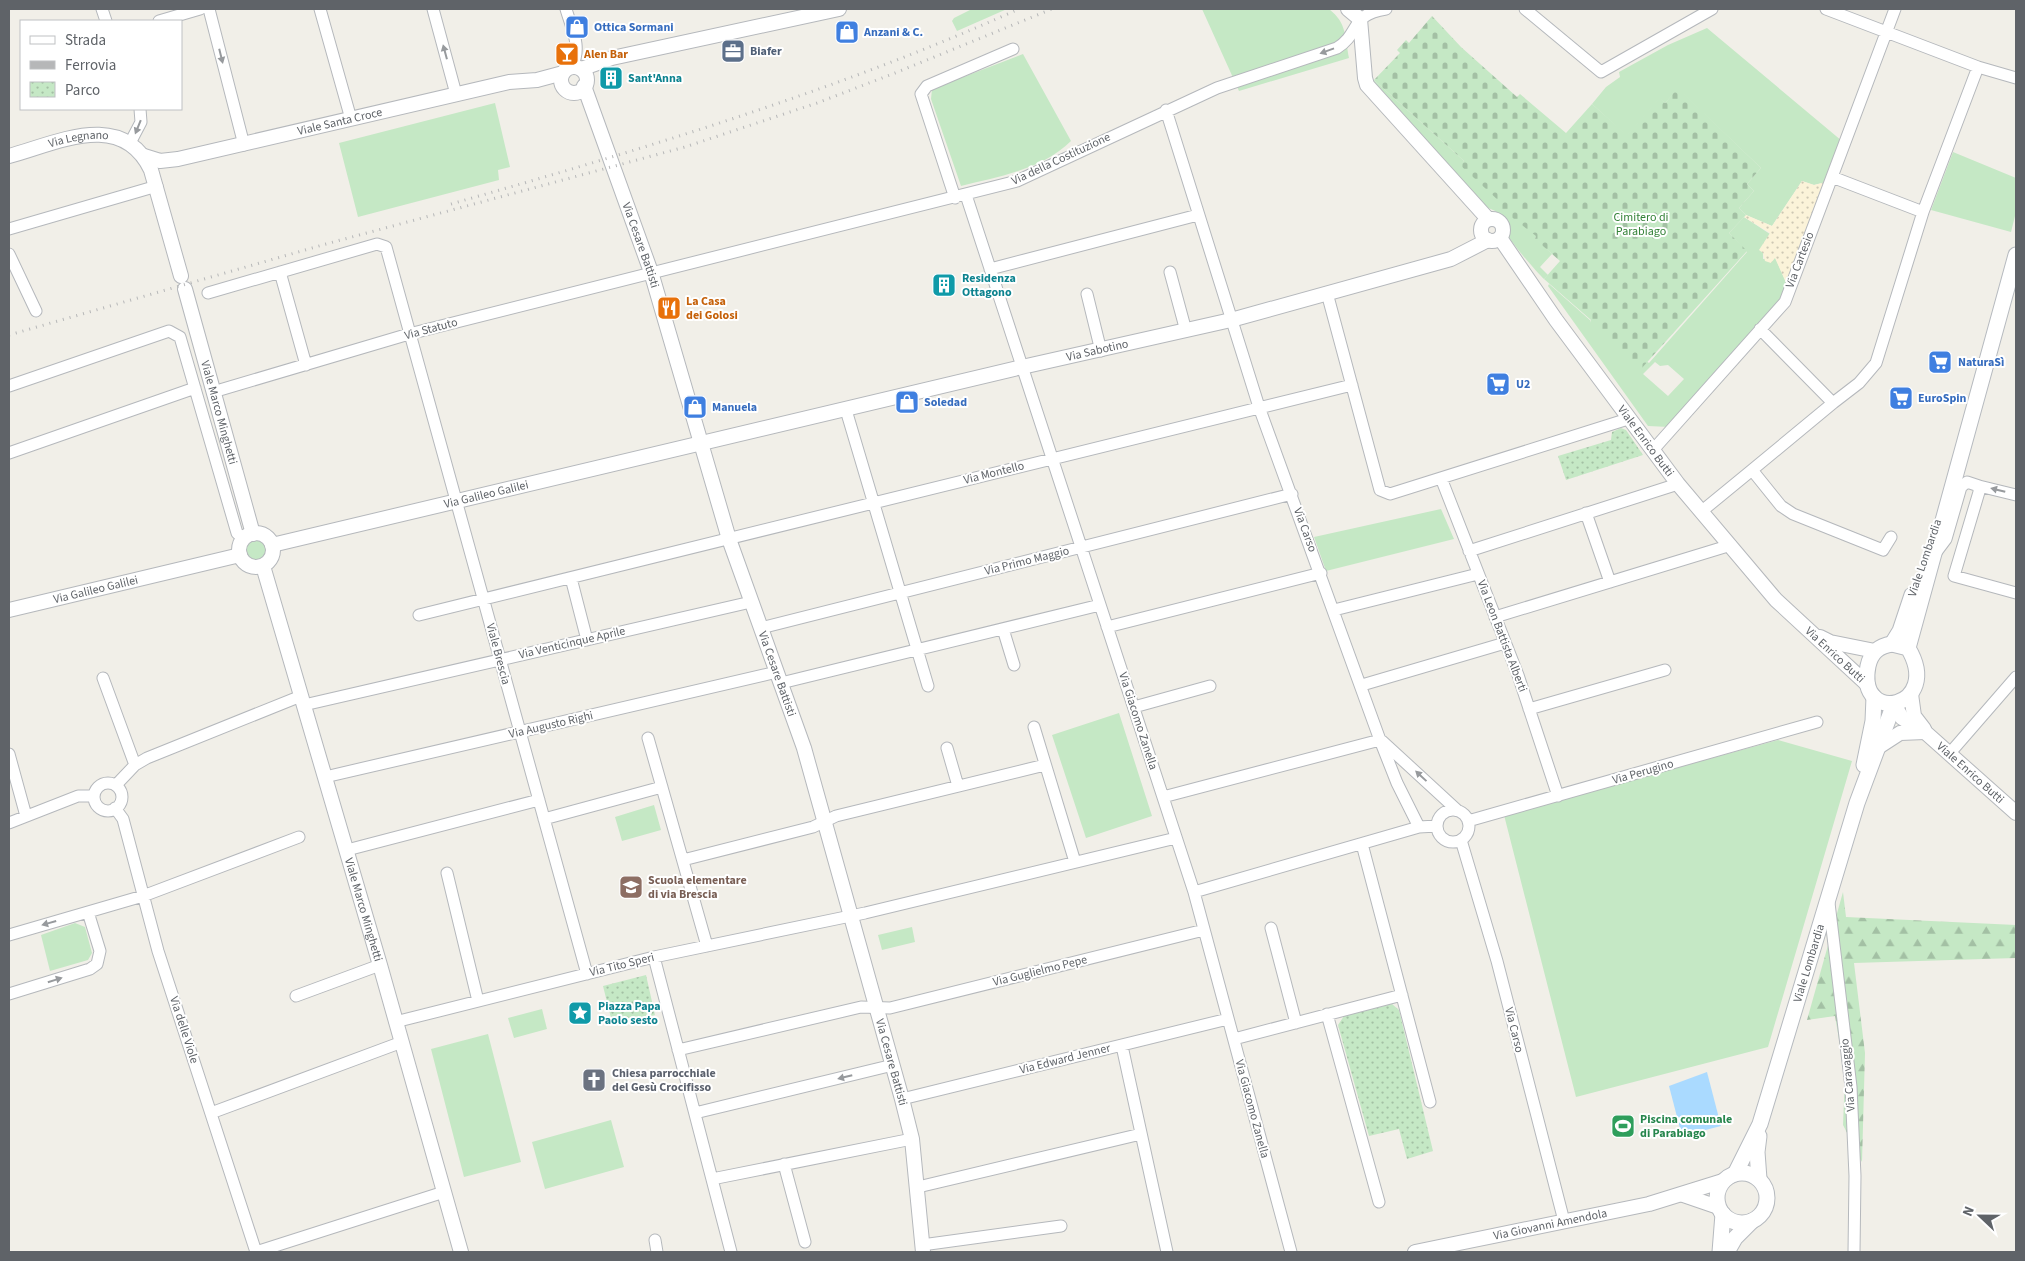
<svg xmlns="http://www.w3.org/2000/svg" width="2025" height="1261" font-family="'Source Sans 3',sans-serif">
<style>
.grass{fill:#c5e8c5;fill-rule:evenodd}
.forest{fill:url(#forest-firs)}
.sand{fill:url(#sand-dots)}
.cemetery{fill:url(#cemetery-stones)}
.park{fill:url(#park-dots)}
.water{fill:#aadaff}
.lines{fill:none;stroke-linecap:round;stroke-linejoin:round}
.minor-casing{stroke:#b5b8bc;stroke-width:13}
.tertiary-casing{stroke:#b5b8bc;stroke-width:16}
.secondary-casing{stroke:#b6babf;stroke-width:17}
.minor{stroke:#fff;stroke-width:11}
.tertiary{stroke:#fff;stroke-width:14}
.secondary{stroke:#fff;stroke-width:15}
.rail{stroke:#b6b7b8;stroke-width:3;stroke-dasharray:1 6;stroke-linecap:butt}
.oneway{fill:#979a9d}
.labels{text-anchor:middle;dominant-baseline:central;stroke-width:4;stroke-linejoin:round;paint-order:stroke}
.shop-label{font-size:12px;font-weight:bold;fill:#366cbe;stroke:#fff;text-anchor:start}
.service-label{font-size:12px;font-weight:bold;fill:#4e5e75;stroke:#fff;text-anchor:start}
.food-label{font-size:12px;font-weight:bold;fill:#c56008;stroke:#fff;text-anchor:start}
.culture-label{font-size:12px;font-weight:bold;fill:#0d838f;stroke:#fff;text-anchor:start}
.street-label{font-size:12px;fill:#5f6368;stroke:#fff}
.park-label{font-size:12px;fill:#348238;stroke:#fff}
.education-label{font-size:12px;font-weight:bold;fill:#785e54;stroke:#fff;text-anchor:start}
.worship-label{font-size:12px;font-weight:bold;fill:#5b616d;stroke:#fff;text-anchor:start}
.leisure-label{font-size:12px;font-weight:bold;fill:#27864d;stroke:#fff;text-anchor:start}
</style>
<defs>
<pattern id="forest-firs" width="22" height="20" patternUnits="userSpaceOnUse" patternTransform="scale(1.25)"><rect width="22" height="20" fill="#c5e8c5"/><path d="M5 1l3.5 6h-7zM16 11l3.5 6h-7z" fill="#a3c0a4"/></pattern>
<pattern id="sand-dots" width="8" height="8" patternUnits="userSpaceOnUse" patternTransform="scale(1.25)"><rect width="8" height="8" fill="#fbf3d9"/><path d="M2 2h.1M6 6h.1" fill="none" stroke="#cec8b4" stroke-width="1.8" stroke-linecap="round"/></pattern>
<pattern id="cemetery-stones" width="16" height="16" patternUnits="userSpaceOnUse" patternTransform="scale(1.25)"><rect width="16" height="16" fill="#c5e8c5"/><path d="M2 7V4a2 2 0 0 1 4 0v3zM10 15v-3a2 2 0 0 1 4 0v3z" fill="#a3c0a4"/></pattern>
<pattern id="park-dots" width="8" height="8" patternUnits="userSpaceOnUse" patternTransform="scale(1.25)"><rect width="8" height="8" fill="#c5e8c5"/><path d="M2 2h.1M6 6h.1" fill="none" stroke="#a3c0a4" stroke-width="1.8" stroke-linecap="round"/></pattern>
</defs>
<rect width="100%" height="100%" fill="#f1efe8"/>
<path class="grass" d="M 972,9 L 1007,9 L 957,31 L 952,21 L 954,18 Z
M 1202,9 L 1329,9 C 1347,23 1345,37 1349,58 L 1239,91 Z
M 1707,28 L 1842,141 L 1826,182 L 1814,185 L 1802,181 L 1772,226 L 1746,215 L 1739,208 L 1754,191 L 1747,184 L 1761,168 L 1678,89 L 1665,103 L 1660,98 L 1627,136 L 1592,104 L 1606,87 L 1620,77 L 1619,72 L 1668,45 Z
M 1023,54 L 1071,141 C 1043,169 998,177 961,186 L 931,99 L 932,89 Z
M 1374,80 L 1464,161 L 1461,165 L 1500,201 L 1497,205 L 1537,236 L 1535,238 L 1552,254 L 1540,267 L 1548,275 L 1544,279 C 1538,274 1508,239 1506,232 C 1501,216 1504,213 1485,207 L 1372,83 Z
M 495,103 L 510,167 L 498,170 L 499,180 L 358,217 L 339,143 Z
M 1953,152 L 2016,178 L 2016,212 L 2011,232 L 1931,210 Z
M 1744,217 L 1770,234 L 1763,253 L 1763,259 L 1775,257 L 1788,287 L 1782,300 L 1669,427 L 1648,426 L 1548,286 L 1549,284 L 1591,321 L 1590,322 L 1649,363 L 1747,252 L 1729,233 ZM 1655,362 L 1660,366 L 1668,365 L 1684,379 L 1668,396 L 1643,374 Z
M 1441,509 L 1454,539 L 1326,571 L 1314,537 Z
M246 550a10 10 0 1 1 20 0a10 10 0 1 1-20 0Z
M 1119,713 L 1152,816 L 1086,838 L 1052,735 Z
M 1778,740 L 1852,761 L 1768,1047 L 1576,1097 L 1504,815 Z
M 654,805 L 661,830 L 622,841 L 615,817 Z
M 75,923 L 85,927 L 92,953 L 88,960 L 50,971 L 41,935 Z
M 912,927 L 915,942 L 882,950 L 878,935 Z
M 542,1009 L 547,1029 L 514,1038 L 508,1018 Z
M 488,1034 L 521,1162 L 464,1177 L 431,1049 Z
M 611,1120 L 624,1167 L 545,1189 L 532,1142 Z"/>
<path class="forest" d="M 1843,892 L 1846,917 L 2016,925 L 2016,958 L 1854,963 L 1865,1053 L 1862,1162 L 1843,1125 L 1845,1075 L 1835,1016 L 1807,1020 Z"/>
<path class="sand" d="M 1802,181 L 1814,185 L 1826,182 L 1788,287 L 1775,258 L 1771,263 L 1765,261 L 1763,253 L 1759,250 L 1770,233 L 1744,217 L 1746,215 L 1772,226 Z"/>
<path class="cemetery" d="M 1432,16 L 1461,47 L 1517,97 L 1520,94 L 1566,133 L 1592,104 L 1627,135 L 1660,97 L 1665,103 L 1678,88 L 1761,168 L 1747,184 L 1754,191 L 1739,208 L 1746,215 L 1729,233 L 1747,251 L 1641,369 L 1590,323 L 1591,320 L 1544,279 L 1560,261 L 1535,239 L 1536,236 L 1496,205 L 1499,201 L 1460,165 L 1464,161 L 1374,80 L 1400,53 L 1397,50 L 1406,40 L 1409,43 Z"/>
<path class="park" d="M 1621,428 L 1626,430 L 1643,455 L 1566,480 L 1558,456 L 1611,440 L 1612,432 Z
M 646,975 L 655,1015 L 613,1026 L 603,986 Z
M 1392,1004 L 1399,1010 L 1433,1151 L 1407,1159 L 1399,1129 L 1369,1136 L 1338,1025 L 1344,1016 Z"/>
<path class="water" d="M 1707,1072 L 1721,1126 L 1682,1136 L 1669,1086 Z"/>
<g class="lines">
<g class="minor-casing">
<path id="minor" d="M 102,9 L 106,21
M 209,9 L 244,145
M 320,9 L 351,119
M 433,9 L 456,94
M 566,9 C 572,30 582,46 572,67
M 1525,9 L 1601,72 L 1712,9
M 1826,9 L 1978,67 L 2016,78
M 159,21 L 200,9
M 1166,110 L 1259,407 L 1380,740 L 1397,783 L 1419,827
M 130,143 L 141,122 L 140,109
M 1832,177 L 1923,212
M 966,195 L 1194,892 L 1291,1252
M 955,198 L 921,94 L 927,86 L 1013,49
M 9,229 L 157,186
M 9,254 L 36,311
M 990,269 L 1198,215
M 280,272 L 306,365
M 1170,272 L 1186,331
M 208,293 L 377,244 L 386,247 L 587,974
M 1327,293 L 1380,490 L 1390,494 L 1628,419
M 1087,294 L 1101,351
M 9,386 L 169,331 L 180,337 L 237,533 L 244,539
M 213,392 L 409,334 L 1017,181 L 1217,88 L 1337,48 C 1361,33 1349,15 1386,9
M 1833,403 L 1859,383 L 1876,363 L 1923,212 L 1978,67
M 846,410 L 928,686
M 1653,450 L 1785,302 L 1895,9
M 9,453 L 195,388
M 1752,470 L 1833,403 L 1760,329
M 1441,478 L 1518,675 L 1558,796
M 1979,486 L 2016,495
M 1702,511 L 1752,470 L 1781,506 L 1793,514 L 1883,550 L 1891,537
M 1586,513 L 1610,582
M 1469,551 L 1678,484
M 1937,551 L 1946,539 L 1961,487 L 1967,482 L 1979,486 L 1979,492 L 1954,576 L 2016,593
M 571,578 L 587,640
M 1334,610 L 1478,574
M 419,615 L 1352,385
M 1495,617 L 1731,545
M 1107,627 L 1321,573
M 761,628 L 1292,494
M 1003,629 L 1014,665
M 103,678 L 135,765
M 781,683 L 1100,605
M 1362,685 L 1505,643
M 304,705 L 751,602
M 1134,707 L 1210,686
M 1529,709 L 1665,670
M 1034,727 L 1075,862
M 648,738 L 707,946
M 1382,741 L 1457,810
M 947,748 L 958,786
M 1950,753 L 2016,677
M 9,754 L 26,816
M 325,777 L 777,672
M94 797a14 14 0 1 1 28 0a14 14 0 1 1-28 0Z
M 116,785 L 135,765 L 147,758 L 301,696
M 1163,797 L 1380,740
M 115,808 L 123,819 L 158,951 L 256,1252 L 444,1192
M1437 826a16 16 0 1 1 32 0a16 16 0 1 1-32 0Z
M 544,819 L 662,787
M 1468,821 L 1817,722
M 9,823 L 78,796 L 94,796
M 1461,840 L 1497,961 L 1564,1221
M 1362,844 L 1430,1102
M 347,850 L 539,800
M 683,860 L 813,827 L 836,816 L 1045,765
M 447,873 L 478,1001
M 1194,892 L 1419,827 L 1437,826
M 1829,903 L 1851,1087 L 1855,1176 L 1854,1252
M 1271,928 L 1296,1023
M 9,935 L 143,896 L 299,837
M 654,957 L 731,1252
M 9,994 L 90,969 L 97,964 L 100,951 L 88,912
M 296,996 L 380,965
M 1327,1014 L 1379,1202
M 395,1022 L 654,957 L 865,913 L 1176,838
M 1234,1039 L 1402,995
M 1122,1046 L 1167,1252
M 678,1050 L 861,1007 L 890,1008 L 1204,930
M 902,1099 L 1228,1019
M 211,1113 L 402,1042
M 695,1113 L 893,1065
M 784,1164 L 805,1242
M 712,1179 L 912,1139
M 918,1187 L 1141,1134
M 655,1240 L 657,1252
M 922,1245 L 1061,1226"/>
</g>
<g class="tertiary-casing">
<g id="tertiary">
<path d="M 1348,9 L 1360,19 L 1365,78 L 1367,85 L 1488,219"/>
<circle cx="574" cy="80" r="13"/>
<path d="M 581,69 L 612,58 L 839,9"/>
<path id="s1" d="M 584,86 L 651,272 L 729,539 L 804,748 L 902,1099 L 912,1139 L 923,1252"/>
<path id="s2" d="M 9,156 C 57,143 122,109 151,170 L 181,276"/>
<path id="s3" d="M 144,156 L 160,161 L 178,159 L 509,82 L 537,80 L 563,73"/>
<circle cx="1492" cy="230" r="11"/>
<path id="s4" d="M 1500,238 L 1556,320 L 1678,484 L 1776,600 L 1868,685"/>
<path id="s5" d="M 185,289 L 253,534"/>
<circle cx="256" cy="550" r="17"/>
<path id="s6" d="M 272,545 L 1022,367 L 1231,320 L 1451,259 L 1488,240"/>
<path id="s7" d="M 263,566 L 380,965 L 461,1252"/>
<path id="s8" d="M 9,610 L 240,555"/>
<path d="M 1820,637 L 1830,642 L 1875,651"/>
<path d="M 1911,694 L 1914,716 L 1924,729"/>
<path id="s9" d="M 1894,704 L 1902,718 L 1925,732 L 2016,813"/>
<path d="M 1880,746 L 1900,733 L 1925,732"/>
<path d="M 1683,1195 L 1718,1207"/>
<path id="s10" d="M 1415,1252 L 1649,1204 L 1723,1181"/>
</g>
</g>
<g class="secondary-casing">
<g id="secondary">
<path d="M 1892,644 L 1900,631 L 1912,595"/>
<path d="M 1892,644 L 1908,648 C 1944,708 1856,727 1868,666 C 1871,652 1879,646 1892,644 Z"/>
<path d="M 1908,648 L 2016,255"/>
<path d="M 1864,765 L 1873,721 L 1874,697"/>
<circle cx="1742" cy="1198" r="25"/>
<path id="s11" d="M 1735,1174 L 1760,1124 L 1857,803 L 1894,704"/>
<path d="M 1759,1179 L 1757,1152 L 1759,1136"/>
<path d="M 1720,1252 L 1723,1214"/>
<path d="M 1727,1252 L 1735,1238 L 1752,1221"/>
</g>
</g>
<use href="#minor" class="minor"/>
<use href="#tertiary" class="tertiary"/>
<use href="#secondary" class="secondary"/>
<path class="rail" d="M 451,204 C 644,149 836,91 1019,9
M 9,335 L 326,244 L 685,147 L 817,103 L 895,73 L 1052,9"/>
</g>
<defs><path id="oneway-solid" d="M-6-.8H1V-3.2L6.5 0L1 3.2V.8H-6Z" transform="scale(1.25)"/></defs>
<g class="oneway">
<use href="#oneway-solid" transform="translate(1327 51) rotate(160)"/>
<use href="#oneway-solid" transform="translate(445 52) rotate(-105)"/>
<use href="#oneway-solid" transform="translate(221 56) rotate(76)"/>
<use href="#oneway-solid" transform="translate(138 127) rotate(112)"/>
<use href="#oneway-solid" transform="translate(1998 490) rotate(-166)"/>
<use href="#oneway-solid" transform="translate(1421 776) rotate(-137)"/>
<use href="#oneway-solid" transform="translate(49 923) rotate(164)"/>
<use href="#oneway-solid" transform="translate(55 980) rotate(-17)"/>
<use href="#oneway-solid" transform="translate(845 1077) rotate(166)"/>
</g>
<defs>
<g id="shop-square" transform="scale(1.25)"><rect x="-9" y="-9" width="18" height="18" rx="4" fill="#3f7fe0" stroke="#fff"/><path d="M-5-2.5h2.3a2.7 3.5 0 0 1 5.4 0H5L5.5 6h-11ZM-1.5-2.5h3a1.5 2.3 0 0 0-3 0Z" fill="#fff"/></g>
<g id="office-square" transform="scale(1.25)"><rect x="-9" y="-9" width="18" height="18" rx="4" fill="#5c6f8a" stroke="#fff"/><path d="M-6-3h4V-5.5h4V-3h4V5H-6ZM-1-4.5V-3h2v-1.5ZM-6 0V1H6V0Z" fill="#fff"/></g>
<g id="bar-square" transform="scale(1.25)"><rect x="-9" y="-9" width="18" height="18" rx="4" fill="#e8710a" stroke="#fff"/><path d="M-6-5H6L.8 .8V4.5H3.5V6h-7V4.5H-.8V.8Z" fill="#fff"/></g>
<g id="building-square" transform="scale(1.25)"><rect x="-9" y="-9" width="18" height="18" rx="4" fill="#0f9aa8" stroke="#fff"/><path d="M-4-6H4V6H1V3H-1V6H-4ZM-2.5-4.3h1.7v1.8h-1.7ZM.8-4.3h1.7v1.8H.8ZM-2.5-1h1.7V.8h-1.7ZM.8-1h1.7V.8H.8Z" fill="#fff"/></g>
<g id="restaurant-square" transform="scale(1.25)"><rect x="-9" y="-9" width="18" height="18" rx="4" fill="#e8710a" stroke="#fff"/><path d="M-5-6h1v4h1v-4h1v4h1v-4h1v5L-1.5 .5V6h-2V.5L-5-1ZM5-6V6H3V1.5H1.5Q1.5-4 5-6Z" fill="#fff"/></g>
<g id="supermarket-square" transform="scale(1.25)"><rect x="-9" y="-9" width="18" height="18" rx="4" fill="#3f7fe0" stroke="#fff"/><path d="M-6-5.5h2.5l.6 2H6L4.5 2H-2.5L-4.4-4H-6ZM-1.5 3.2a1.3 1.3 0 1 0 .1 0ZM3 3.2a1.3 1.3 0 1 0 .1 0Z" fill="#fff"/></g>
<g id="school-square" transform="scale(1.25)"><rect x="-9" y="-9" width="18" height="18" rx="4" fill="#8d6e63" stroke="#fff"/><path d="M0-5L7-2L0 1L-7-2ZM-4 1L0 2.5L4 1V4Q0 6-4 4Z" fill="#fff"/></g>
<g id="sight-square" transform="scale(1.25)"><rect x="-9" y="-9" width="18" height="18" rx="4" fill="#0f9aa8" stroke="#fff"/><path d="M0-6L1.8-2.2L6-1.7L2.9 1.2L3.7 5.4L0 3.3L-3.7 5.4L-2.9 1.2L-6-1.7L-1.8-2.2Z" fill="#fff"/></g>
<g id="church-square" transform="scale(1.25)"><rect x="-9" y="-9" width="18" height="18" rx="4" fill="#6b7280" stroke="#fff"/><path d="M-1.2-6h2.4v3.5h3.3v2.4h-3.3V6h-2.4V-.1h-3.3v-2.4h3.3Z" fill="#fff"/></g>
<g id="stadium-square" transform="scale(1.25)"><rect x="-9" y="-9" width="18" height="18" rx="4" fill="#2e9e5b" stroke="#fff"/><path d="M0-5a6.5 5 0 1 0 0 10a6.5 5 0 1 0 0-10ZM-3.5-1.8h7v3.6h-7Z" fill="#fff"/></g>
</defs>
<g fill-rule="evenodd">
<use href="#shop-square" x="577" y="27"/>
<use href="#shop-square" x="847" y="32"/>
<use href="#office-square" x="733" y="51"/>
<use href="#bar-square" x="567" y="54"/>
<use href="#building-square" x="611" y="78"/>
<use href="#building-square" x="944" y="285"/>
<use href="#restaurant-square" x="669" y="308"/>
<use href="#supermarket-square" x="1940" y="362"/>
<use href="#supermarket-square" x="1498" y="384"/>
<use href="#supermarket-square" x="1901" y="398"/>
<use href="#shop-square" x="907" y="402"/>
<use href="#shop-square" x="695" y="407"/>
<use href="#school-square" x="631" y="887"/>
<use href="#sight-square" x="580" y="1013"/>
<use href="#church-square" x="594" y="1080"/>
<use href="#stadium-square" x="1623" y="1126"/>
</g>
<g class="labels">
<g class="shop-label">
<text x="594" y="27">Ottica Sormani</text>
<text x="864" y="32">Anzani &amp; C.</text>
<text x="1958" y="362">NaturaSì</text>
<text x="1516" y="384">U2</text>
<text x="1918" y="398">EuroSpin</text>
<text x="924" y="402">Soledad</text>
<text x="712" y="407">Manuela</text>
</g>
<g class="service-label">
<text x="750" y="51">Biafer</text>
</g>
<g class="food-label">
<text x="584" y="54">Alen Bar</text>
<text x="686" y="301">La Casa<tspan x="686" dy="14">dei Golosi</tspan></text>
</g>
<g class="culture-label">
<text x="628" y="78">Sant'Anna</text>
<text x="962" y="278">Residenza<tspan x="962" dy="14">Ottagono</tspan></text>
<text x="598" y="1006">Piazza Papa<tspan x="598" dy="14">Paolo sesto</tspan></text>
</g>
<g class="street-label">
<text stroke="none"><textPath href="#s3" startOffset="201">Viale Santa Croce</textPath></text>
<text stroke="none"><textPath href="#s2" startOffset="72">Via Legnano</textPath></text>
<text transform="translate(1061 159) rotate(-25)">Via della Costituzione</text>
<text stroke="none"><textPath href="#s1" startOffset="169">Via Cesare Battisti</textPath></text>
<text transform="translate(1800 260) rotate(-69)">Via Cartesio</text>
<text transform="translate(431 329) rotate(-15)">Via Statuto</text>
<text stroke="none"><textPath href="#s6" startOffset="848">Via Sabotino</textPath></text>
<text stroke="none"><textPath href="#s5" startOffset="128">Viale Marco Minghetti</textPath></text>
<text stroke="none"><textPath href="#s4" startOffset="250">Viale Enrico Butti</textPath></text>
<text transform="translate(994 473) rotate(-14)">Via Montello</text>
<text stroke="none"><textPath href="#s6" startOffset="220">Via Galileo Galilei</textPath></text>
<text transform="translate(1305 530) rotate(70)">Via Carso</text>
<text transform="translate(1925 558) rotate(-71)">Viale Lombardia</text>
<text transform="translate(1027 561) rotate(-14)">Via Primo Maggio</text>
<text stroke="none"><textPath href="#s8" startOffset="89">Via Galileo Galilei</textPath></text>
<text transform="translate(1502 636) rotate(69)">Via Leon Battista Alberti</text>
<text transform="translate(572 643) rotate(-13)">Via Venticinque Aprile</text>
<text transform="translate(498 654) rotate(75)">Viale Brescia</text>
<text stroke="none"><textPath href="#s4" startOffset="536">Via Enrico Butti</textPath></text>
<text stroke="none"><textPath href="#s1" startOffset="619">Via Cesare Battisti</textPath></text>
<text transform="translate(1138 721) rotate(72)">Via Giacomo Zanella</text>
<text transform="translate(551 725) rotate(-13)">Via Augusto Righi</text>
<text transform="translate(1643 772) rotate(-16)">Via Perugino</text>
<text stroke="none"><textPath href="#s9" startOffset="104">Viale Enrico Butti</textPath></text>
<text stroke="none"><textPath href="#s7" startOffset="358">Viale Marco Minghetti</textPath></text>
<text stroke="none"><textPath href="#s11" startOffset="224">Viale Lombardia</textPath></text>
<text transform="translate(622 965) rotate(-14)">Via Tito Speri</text>
<text transform="translate(1040 971) rotate(-14)">Via Guglielmo Pepe</text>
<text transform="translate(184 1030) rotate(72)">Via delle Viole</text>
<text transform="translate(1514 1030) rotate(76)">Via Carso</text>
<text transform="translate(1065 1059) rotate(-14)">Via Edward Jenner</text>
<text stroke="none"><textPath href="#s1" startOffset="1024">Via Cesare Battisti</textPath></text>
<text transform="translate(1848 1075) rotate(-95)">Via Caravaggio</text>
<text transform="translate(1252 1109) rotate(75)">Via Giacomo Zanella</text>
<text stroke="none"><textPath href="#s10" startOffset="138">Via Giovanni Amendola</textPath></text>
</g>
<g class="park-label">
<text x="1641" y="217">Cimitero di<tspan x="1641" dy="14">Parabiago</tspan></text>
</g>
<g class="education-label">
<text x="648" y="880">Scuola elementare<tspan x="648" dy="14">di via Brescia</tspan></text>
</g>
<g class="worship-label">
<text x="612" y="1073">Chiesa parrocchiale<tspan x="612" dy="14">del Gesù Crocifisso</tspan></text>
</g>
<g class="leisure-label">
<text x="1640" y="1119">Piscina comunale<tspan x="1640" dy="14">di Parabiago</tspan></text>
</g>
</g>
<rect width="2025" height="1261" fill="none" stroke="#5f6368" stroke-width="20"/>
<rect x="20" y="20" width="162" height="90" fill="#ffffff" stroke="#bfc1c3"/>
<rect x="30" y="36" width="25" height="8" fill="#ffffff" stroke="#bfc1c3"/>
<text x="65" y="45" font-size="15" fill="#5f6368">Strada</text>
<rect x="30" y="61" width="25" height="8" fill="#b6b7b8" stroke="#bfc1c3"/>
<text x="65" y="70" font-size="15" fill="#5f6368">Ferrovia</text>
<rect x="30" y="82" width="25" height="15" fill="url(#park-dots)" stroke="#bfc1c3"/>
<text x="65" y="95" font-size="15" fill="#5f6368">Parco</text>
<g transform="translate(1980 1216) rotate(292)" stroke="#ffffff" stroke-width="4" paint-order="stroke">
<path d="M0-4L9 19L0 12L-9 19Z" fill="#5f6368"/>
<text y="-8" font-size="14" font-weight="bold" text-anchor="middle" fill="#5f6368">N</text>
</g>
</svg>
